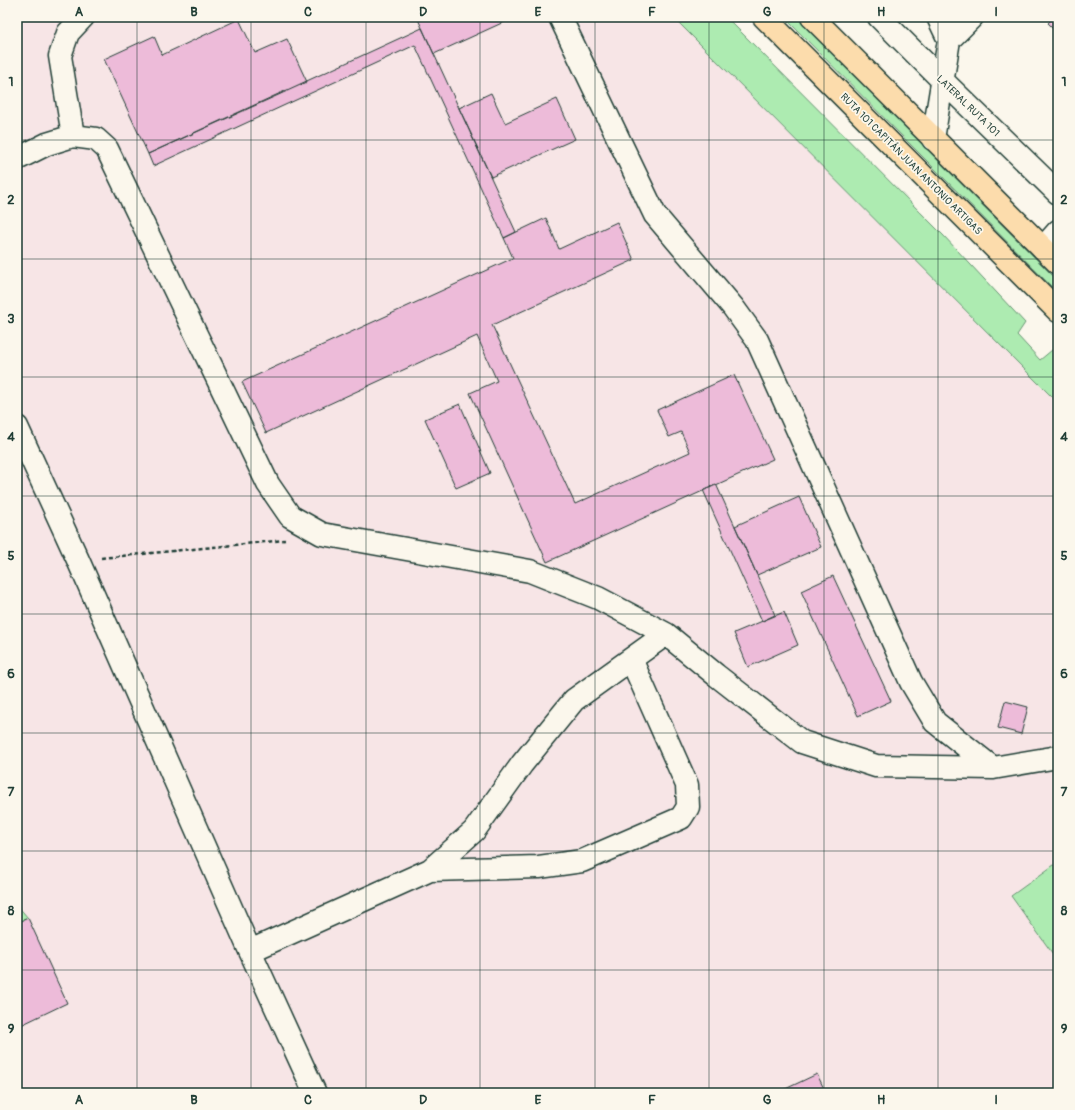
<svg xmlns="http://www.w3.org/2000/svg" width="1075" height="1110" font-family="Pangolin,sans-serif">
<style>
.built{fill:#f7e5e6}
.green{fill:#adebb1;stroke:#669472}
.building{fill:#edbbd9;stroke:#1f3d34}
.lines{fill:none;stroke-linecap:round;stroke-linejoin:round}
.minor-casing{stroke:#1f3d34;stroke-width:25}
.highway-casing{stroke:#1f3d34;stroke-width:25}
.path{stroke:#1f3d34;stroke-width:2.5;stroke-dasharray:4 3;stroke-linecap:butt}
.minor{stroke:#fbf7ec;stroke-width:22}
.highway{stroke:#fcdcac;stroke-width:22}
.grid{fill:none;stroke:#1f3d34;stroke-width:1;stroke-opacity:0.55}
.labels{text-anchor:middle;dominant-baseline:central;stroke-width:3.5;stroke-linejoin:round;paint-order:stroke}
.street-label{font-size:10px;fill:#1f3d34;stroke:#fbf7ec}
.neatline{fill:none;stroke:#1f3d34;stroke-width:1.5}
.grid-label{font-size:13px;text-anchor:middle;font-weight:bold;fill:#1f3d34}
</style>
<rect width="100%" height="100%" fill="#fbf7ec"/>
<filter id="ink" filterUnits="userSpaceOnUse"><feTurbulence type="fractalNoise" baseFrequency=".025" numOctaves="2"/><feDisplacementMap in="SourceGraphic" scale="8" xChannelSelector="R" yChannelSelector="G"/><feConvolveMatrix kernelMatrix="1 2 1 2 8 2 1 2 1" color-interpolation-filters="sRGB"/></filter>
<g filter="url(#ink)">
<path class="built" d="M 17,17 L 673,17 L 1058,403 L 1058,1093 L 17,1093 Z"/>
<path class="green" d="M 673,17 L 726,17 L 943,235 L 1025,323 L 1017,335 L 1040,360 L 1052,350 L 1058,356 L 1058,403 Z
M 784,17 L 797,17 L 925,147 L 1058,281 L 1058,293 Z
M 1058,862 L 1058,961 L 1011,896 Z
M 17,905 L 28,918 L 17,923 Z"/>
<path class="building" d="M 417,17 L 515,17 L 434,54 Z
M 1054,17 L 1058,17 L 1058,33 L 1048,23 Z
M 239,19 L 255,53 L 287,39 L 307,82 L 148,154 L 104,59 L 154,36 L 162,55 Z
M 422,28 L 516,232 L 504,238 L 415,45 L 153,166 L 148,154 Z
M 491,93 L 505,123 L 557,99 L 575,139 L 491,177 L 459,108 Z
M 546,218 L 559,249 L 617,222 L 634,260 L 492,325 L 575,504 L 690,452 L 681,432 L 669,437 L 657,410 L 734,375 L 773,459 L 547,562 L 470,393 L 497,381 L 477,336 L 266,433 L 242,382 L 513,258 L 504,238 Z
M 460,404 L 490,473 L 456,488 L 425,419 Z
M 716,484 L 775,615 L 762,621 L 703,490 Z
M 799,497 L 821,547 L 757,575 L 735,526 Z
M 833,576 L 891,701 L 858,716 L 801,591 Z
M 784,612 L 798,645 L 748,667 L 734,633 Z
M 1005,701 L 1028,707 L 1021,734 L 998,728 Z
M 28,918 L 67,1003 L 17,1027 L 17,923 Z
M 817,1074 L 826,1093 L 777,1093 Z"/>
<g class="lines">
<g class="minor-casing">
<path id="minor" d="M 560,17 L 655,215 L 733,307 L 757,340 L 911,682 L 935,722 L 993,768
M 879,17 L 943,81 L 1058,193
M 949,40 L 972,17
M 73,136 L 60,56 L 68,33 L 83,17
M 933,139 L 949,40 L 938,17
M 17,159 L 47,144 L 73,136 L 96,139 L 107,149 L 268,484 L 290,516 L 322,534 L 530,571 L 598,598 L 666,634 L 716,675 L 802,742 L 876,766 L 993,768 L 1052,758 L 1058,756
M 1043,248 L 1058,231
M 17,427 L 78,560 L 250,951 L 315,1093
M 430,870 L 539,867 L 582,861 L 681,818 L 688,807 L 687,785 L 631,659
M 250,951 L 430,870 L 474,831 L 522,764 L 574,700 L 666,634"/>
</g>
<g class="highway-casing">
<path id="highway" d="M 764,17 L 1058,311
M 812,17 L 1058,263"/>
</g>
<path class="path" d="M 101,558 L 285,540"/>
<use href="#minor" class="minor"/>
<use href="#highway" class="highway"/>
</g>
</g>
<path class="grid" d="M 137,17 L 137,1093M 251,17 L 251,1093M 366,17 L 366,1093M 480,17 L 480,1093M 595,17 L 595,1093M 709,17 L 709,1093M 824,17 L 824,1093M 938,17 L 938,1093M 17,140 L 1058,140M 17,259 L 1058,259M 17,377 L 1058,377M 17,496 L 1058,496M 17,614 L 1058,614M 17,733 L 1058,733M 17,851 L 1058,851M 17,970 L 1058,970"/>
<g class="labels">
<g class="street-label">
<text transform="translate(968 106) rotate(44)">LATERAL RUTA 101</text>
<text transform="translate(911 164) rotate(45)">RUTA 101 CAPITÁN JUAN ANTONIO ARTIGAS</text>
</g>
</g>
<rect width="1075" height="1110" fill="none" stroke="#fbf7ec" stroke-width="44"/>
<rect x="22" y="22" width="1031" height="1066" class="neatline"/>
<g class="grid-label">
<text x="79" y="16">A</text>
<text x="194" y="16">B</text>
<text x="308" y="16">C</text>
<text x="423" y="16">D</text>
<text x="538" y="16">E</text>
<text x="652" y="16">F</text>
<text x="767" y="16">G</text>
<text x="881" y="16">H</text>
<text x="996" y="16">I</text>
<text x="11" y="86">1</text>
<text x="1064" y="86">1</text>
<text x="11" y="204">2</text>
<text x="1064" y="204">2</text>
<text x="11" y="323">3</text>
<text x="1064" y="323">3</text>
<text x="11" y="441">4</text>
<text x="1064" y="441">4</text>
<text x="11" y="560">5</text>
<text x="1064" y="560">5</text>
<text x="11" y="678">6</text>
<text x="1064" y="678">6</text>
<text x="11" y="796">7</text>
<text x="1064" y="796">7</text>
<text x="11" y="915">8</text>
<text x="1064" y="915">8</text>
<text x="11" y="1033">9</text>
<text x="1064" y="1033">9</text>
<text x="79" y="1104">A</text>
<text x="194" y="1104">B</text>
<text x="308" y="1104">C</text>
<text x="423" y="1104">D</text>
<text x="538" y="1104">E</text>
<text x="652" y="1104">F</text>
<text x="767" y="1104">G</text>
<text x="881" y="1104">H</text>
<text x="996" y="1104">I</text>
</g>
</svg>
